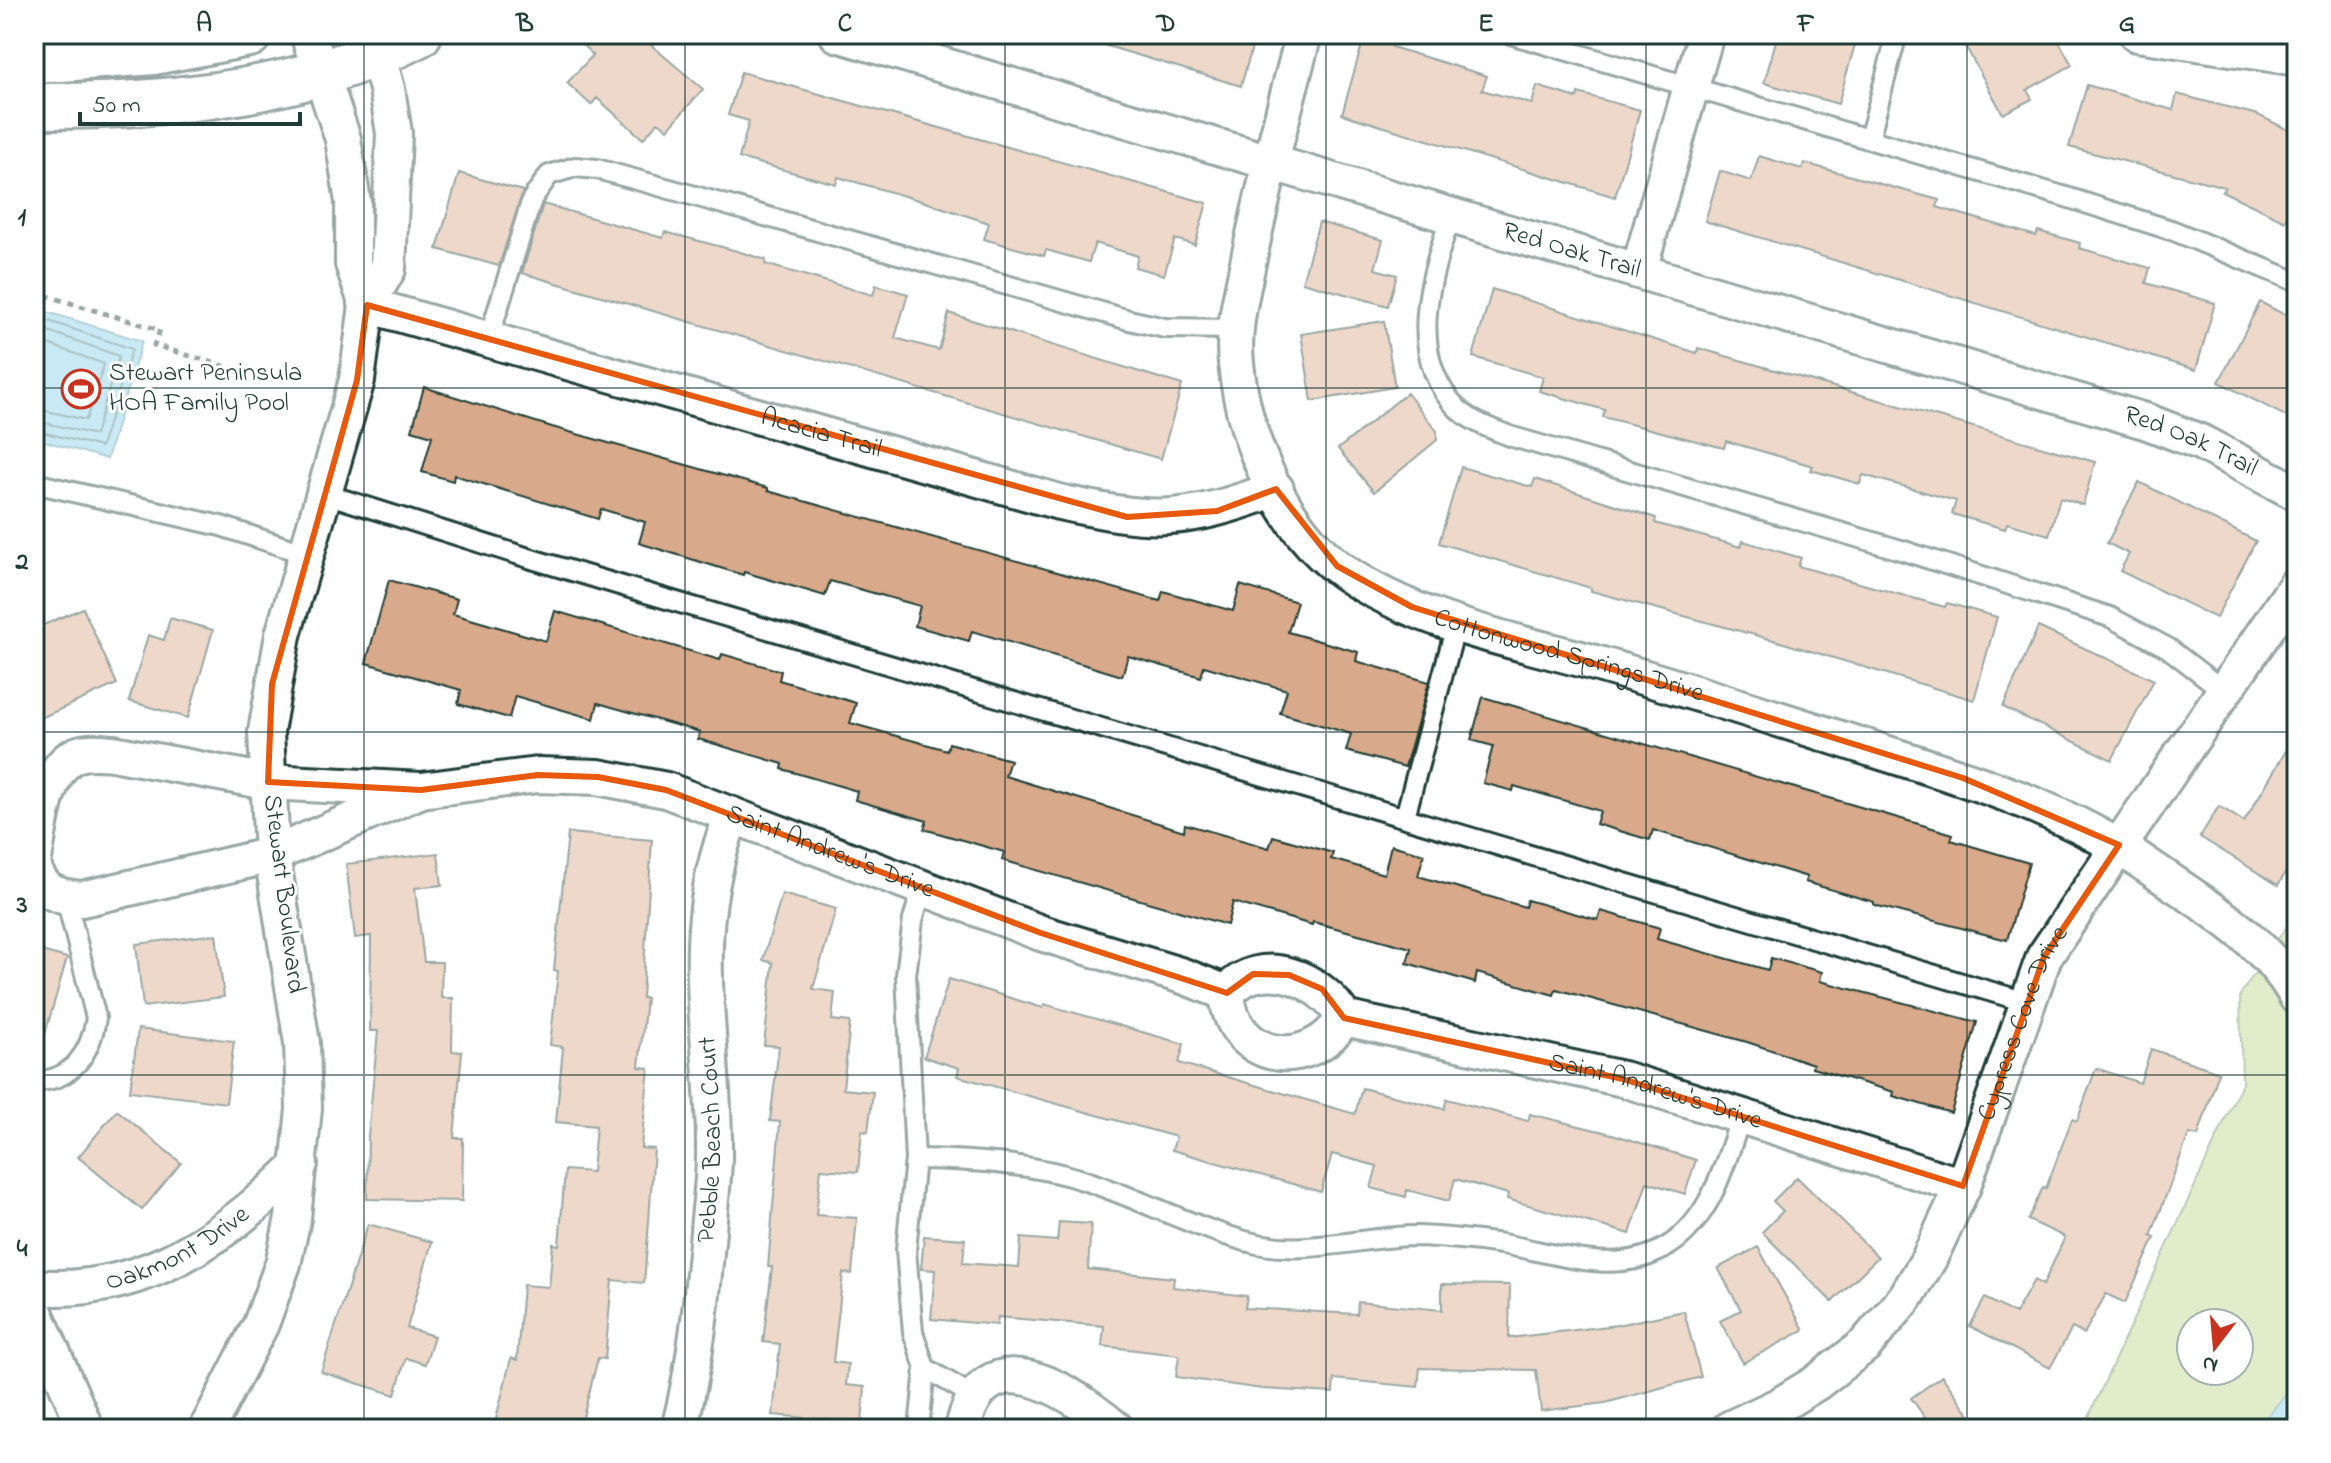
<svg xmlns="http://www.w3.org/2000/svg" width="2331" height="1463" font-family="'Indie Flower',sans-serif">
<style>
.green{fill:#bdd68d;stroke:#6e8a60;stroke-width:2;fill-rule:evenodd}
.water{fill:#88d1e9;stroke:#5e96a1;stroke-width:2}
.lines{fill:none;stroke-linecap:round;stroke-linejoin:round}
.shore{stroke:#49787c;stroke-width:2}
.building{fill:#d8a98a;stroke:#1f3d34;stroke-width:2}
.service-casing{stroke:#1f3d34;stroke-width:24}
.minor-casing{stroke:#1f3d34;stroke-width:40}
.secondary-casing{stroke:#1f3d34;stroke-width:50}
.path{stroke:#1f3d34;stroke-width:5;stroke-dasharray:6 6;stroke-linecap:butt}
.service{stroke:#fff;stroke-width:18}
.minor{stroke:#fff;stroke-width:34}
.secondary{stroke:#fff;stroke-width:44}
.marked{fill:none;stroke:#e8590c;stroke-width:6;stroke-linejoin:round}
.grid{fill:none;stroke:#1f3d34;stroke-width:2;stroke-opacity:0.55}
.labels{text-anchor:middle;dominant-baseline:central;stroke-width:6;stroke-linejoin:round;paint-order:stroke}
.street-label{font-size:26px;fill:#1f3d34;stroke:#fff}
.poi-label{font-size:26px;fill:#1f3d34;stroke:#fff;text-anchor:start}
.neatline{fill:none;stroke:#1f3d34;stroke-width:3}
.grid-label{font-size:26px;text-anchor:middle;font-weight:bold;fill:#1f3d34}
</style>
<rect width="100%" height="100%" fill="#fff"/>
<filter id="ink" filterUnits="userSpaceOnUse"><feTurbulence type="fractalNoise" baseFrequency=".0125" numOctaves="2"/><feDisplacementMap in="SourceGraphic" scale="16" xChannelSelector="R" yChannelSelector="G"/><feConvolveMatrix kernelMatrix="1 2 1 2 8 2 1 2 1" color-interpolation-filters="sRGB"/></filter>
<g filter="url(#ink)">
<path class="green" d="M 2297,911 L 2297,1429 L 2083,1429 L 2242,1083 L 2240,995 ZM 2191,1323 L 2239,1323 L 2239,1371 L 2191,1371 Z"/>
<path class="water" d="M 34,308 L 142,341 L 107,459 L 34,438 Z
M 2297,1381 L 2297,1429 L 2257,1429 L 2294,1384 Z"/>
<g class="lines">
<path class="shore" d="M 34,316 L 132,349 L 101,447 L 34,430
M 34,326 L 119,356 L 95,435 L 34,420
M 34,339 L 104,364 L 86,420 L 34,408"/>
</g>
<path class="building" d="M 571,34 L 638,34 L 703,89 L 668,129 L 658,122 L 643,139 L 597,98 L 591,105 L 567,83 L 593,55 Z
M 1091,34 L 1234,34 L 1232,38 L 1253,44 L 1241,86 L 1090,41 Z
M 1365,34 L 1393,42 L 1392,47 L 1487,76 L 1482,90 L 1532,104 L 1537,86 L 1577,98 L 1578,93 L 1640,110 L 1615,197 L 1342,114 Z
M 1778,34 L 1858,34 L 1838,104 L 1764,83 Z
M 1977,34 L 2055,34 L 2072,65 L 2027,90 L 2032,99 L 2003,114 L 1963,42 Z
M 741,72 L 1207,203 L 1195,245 L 1175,239 L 1164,275 L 1135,267 L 1138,256 L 1095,243 L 1089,262 L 1046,250 L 1044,256 L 984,239 L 989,223 L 922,201 L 838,177 L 836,184 L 739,158 L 749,121 L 728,115 Z
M 2087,85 L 2173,110 L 2177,94 L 2258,115 L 2297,134 L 2297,195 L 2285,221 L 2222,191 L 2225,187 L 2069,147 Z
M 1759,156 L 1802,169 L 1804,163 L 1939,200 L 1937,207 L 2036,236 L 2038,231 L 2080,243 L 2079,248 L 2150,268 L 2146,283 L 2215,303 L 2196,370 L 1705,221 L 1720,171 L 1751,181 Z
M 459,173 L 523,191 L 499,266 L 437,249 Z
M 543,204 L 663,238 L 665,232 L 737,251 L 766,260 L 765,264 L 873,295 L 876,285 L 908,294 L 895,338 L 939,350 L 949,313 L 1182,385 L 1161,459 L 522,273 Z
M 1319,222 L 1383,240 L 1375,269 L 1397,275 L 1388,306 L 1302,282 Z
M 1492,289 L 1697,353 L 1698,348 L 2095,462 L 2083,505 L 2060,498 L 2049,535 L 2007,523 L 2005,529 L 1952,514 L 1956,501 L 1863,475 L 1860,484 L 1811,470 L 1813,466 L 1726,441 L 1724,448 L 1603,417 L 1605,410 L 1539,391 L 1543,377 L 1473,357 Z
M 2260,302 L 2297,321 L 2297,422 L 2219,382 Z
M 1384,321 L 1395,387 L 1312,401 L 1301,334 Z
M 424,387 L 552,427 L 768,488 L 768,491 L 1160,601 L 1163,591 L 1233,611 L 1240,585 L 1297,602 L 1288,632 L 1358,652 L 1356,661 L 1429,682 L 1405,767 L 1346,751 L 1351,734 L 1280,713 L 1287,690 L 1204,666 L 1201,677 L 1128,656 L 1122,676 L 972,631 L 969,641 L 915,626 L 920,606 L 830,581 L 825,596 L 744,572 L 743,575 L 639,543 L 645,522 L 601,509 L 598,519 L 454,475 L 453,481 L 422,472 L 432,436 L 412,430 Z
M 1407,393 L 1437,431 L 1437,440 L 1374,492 L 1338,449 Z
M 1461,467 L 1532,487 L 1535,479 L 1656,518 L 1655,523 L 1741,547 L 1743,541 L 1801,558 L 1798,566 L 1945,607 L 1947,603 L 1997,617 L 1974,700 L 1777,641 L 1591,591 L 1591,588 L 1439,543 Z
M 2139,482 L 2256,541 L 2216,618 L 2120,571 L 2129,554 L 2107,543 Z
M 389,580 L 457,599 L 453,614 L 546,641 L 555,611 L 720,660 L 722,654 L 781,671 L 779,680 L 856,703 L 850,723 L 947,750 L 949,743 L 1010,760 L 1005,776 L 1184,831 L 1185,824 L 1269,848 L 1273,836 L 1333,853 L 1331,859 L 1384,874 L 1391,845 L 1424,854 L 1418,876 L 1525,907 L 1527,900 L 1598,920 L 1601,911 L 1660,928 L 1657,939 L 1768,970 L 1771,958 L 1822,972 L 1820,981 L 1977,1022 L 1951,1113 L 1893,1096 L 1894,1092 L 1812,1068 L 1813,1064 L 1747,1042 L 1556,989 L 1554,995 L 1477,973 L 1475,983 L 1407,963 L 1411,948 L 1313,922 L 1312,925 L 1233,902 L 1227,925 L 1002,860 L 1004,852 L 924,829 L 927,821 L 855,800 L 857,791 L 782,769 L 783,764 L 698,739 L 700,732 L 598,703 L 594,719 L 515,696 L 509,718 L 458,704 L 461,690 L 366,663 Z
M 83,608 L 117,684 L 34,721 L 34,629 Z
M 170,618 L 213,630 L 188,718 L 129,701 L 148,635 L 164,640 Z
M 2038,627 L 2154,680 L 2112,760 L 2003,707 Z
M 1483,697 L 1953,834 L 1951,840 L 2029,863 L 2007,940 L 1874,905 L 1874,902 L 1805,882 L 1807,877 L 1653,830 L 1650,840 L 1596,824 L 1600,811 L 1514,786 L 1513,791 L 1483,783 L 1493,746 L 1471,740 Z
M 2297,732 L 2297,854 L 2278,885 L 2200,837 L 2219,806 L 2244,822 Z
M 568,833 L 652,840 L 642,998 L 646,998 L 639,1067 L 649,1068 L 641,1148 L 654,1149 L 648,1235 L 644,1283 L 612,1280 L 605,1359 L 598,1358 L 580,1429 L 517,1429 L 495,1423 L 511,1358 L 517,1360 L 523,1285 L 549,1287 L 553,1244 L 559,1245 L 565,1170 L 592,1172 L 596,1126 L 556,1122 L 563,1047 L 550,1045 L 558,971 L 554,970 Z
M 438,853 L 442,885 L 415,888 L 424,962 L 442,962 L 441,998 L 453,998 L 452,1051 L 462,1052 L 454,1138 L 463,1138 L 462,1201 L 367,1199 L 368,1136 L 378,1031 L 370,1031 L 371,936 L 355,938 L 346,864 Z
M 782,894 L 836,909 L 813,989 L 835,992 L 832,1020 L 850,1022 L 843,1089 L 873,1092 L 868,1132 L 862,1131 L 858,1172 L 821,1169 L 816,1215 L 857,1218 L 852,1274 L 843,1273 L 833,1362 L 848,1364 L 846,1385 L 865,1387 L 862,1423 L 773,1415 L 780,1344 L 763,1342 L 772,1267 L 768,1267 L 780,1122 L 770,1121 L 779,1046 L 764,1045 L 773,963 L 763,960 Z
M 216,934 L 224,997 L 143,1007 L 136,944 Z
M 34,949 L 67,958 L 41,1048 L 34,1048 Z
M 949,979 L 1043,1008 L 1044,1004 L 1184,1044 L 1179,1063 L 1355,1114 L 1362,1088 L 1444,1109 L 1447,1099 L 1528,1121 L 1530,1114 L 1612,1134 L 1696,1160 L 1685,1194 L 1647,1182 L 1630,1234 L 1507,1199 L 1508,1194 L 1455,1179 L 1449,1201 L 1407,1190 L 1406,1197 L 1371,1188 L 1377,1166 L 1332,1154 L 1321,1192 L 1172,1150 L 1176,1137 L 957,1076 L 959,1068 L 924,1057 Z
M 138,1029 L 234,1041 L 226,1103 L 130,1091 Z
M 2151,1049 L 2219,1072 L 2198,1136 L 2189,1134 L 2151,1236 L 2155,1238 L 2125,1303 L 2106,1294 L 2084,1334 L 2072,1328 L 2050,1368 L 1970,1326 L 1985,1298 L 2015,1314 L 2034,1280 L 2043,1285 L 2065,1237 L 2028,1220 L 2043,1187 L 2046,1188 L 2072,1119 L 2077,1121 L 2096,1068 L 2140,1083 Z
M 117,1110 L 181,1163 L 142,1210 L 78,1157 Z
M 1797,1177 L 1878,1257 L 1832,1302 L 1762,1232 L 1783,1211 L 1773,1201 Z
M 1059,1222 L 1091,1224 L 1088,1269 L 1174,1278 L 1173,1287 L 1247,1296 L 1245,1308 L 1357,1314 L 1358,1302 L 1442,1310 L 1442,1284 L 1510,1285 L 1509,1338 L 1617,1325 L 1684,1311 L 1701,1377 L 1605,1403 L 1541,1411 L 1536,1370 L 1420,1368 L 1418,1387 L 1334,1379 L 1333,1393 L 1262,1389 L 1176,1377 L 1179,1355 L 1102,1346 L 1104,1326 L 998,1317 L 997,1325 L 931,1319 L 935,1270 L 921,1269 L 924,1236 L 965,1239 L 963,1263 L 1019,1267 L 1021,1238 L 1057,1241 Z
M 368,1224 L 432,1242 L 407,1328 L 434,1336 L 425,1364 L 406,1358 L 395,1395 L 321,1372 Z
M 1758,1247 L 1804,1330 L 1743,1363 L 1720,1321 L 1741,1310 L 1718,1268 Z
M 1942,1376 L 1980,1429 L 1933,1429 L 1911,1398 Z"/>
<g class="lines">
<g class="service-casing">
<path id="service" d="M 1510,34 L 2066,197 L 2174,231 L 2297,282
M 1869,139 L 1897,34
M 1451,216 C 1430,277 1405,356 1458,409 C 1473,423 1494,430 1513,437 L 1901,550 L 2110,617 L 2168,648 L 2224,691
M 488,341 L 532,199 L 549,175 L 575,167 L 597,169 L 695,196 L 1129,320 L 1165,328 L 1235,329
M 34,483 L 221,526 L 306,554
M 326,494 L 535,560 L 2026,1002
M 1405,817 L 1456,625
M 34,1081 C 71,1082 91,1053 96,1018 L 66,898
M 915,1159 C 973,1160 1029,1163 1083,1180 C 1139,1198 1192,1227 1249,1242 C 1306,1257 1361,1236 1418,1236 C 1446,1237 1474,1240 1502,1244 C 1556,1253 1617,1278 1668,1246 C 1711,1219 1726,1162 1741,1116
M 925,1368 L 973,1396
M 919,1429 L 925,1368 L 913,1332 L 906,1250 L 915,1159 L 906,975 L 913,920 L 922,889"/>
</g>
<g class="minor-casing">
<g id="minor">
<path d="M 308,34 L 343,139 L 353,202 L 353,264 L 367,305"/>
<path id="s1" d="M 837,34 L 2148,422 L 2200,442 L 2297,493"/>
<path id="s2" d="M 1304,34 C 1284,108 1265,182 1249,258 C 1242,293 1232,328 1236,363 C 1244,442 1285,538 1356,580 C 1426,623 1510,640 1588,661 C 1678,687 1767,715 1856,744 C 1958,776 2062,806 2151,868 C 2203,904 2267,940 2297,997"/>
<path d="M 2137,34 L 2297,58"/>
<path d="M 1639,270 L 1706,34"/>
<path id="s3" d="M 367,305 L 1059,502 C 1155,523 1183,523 1276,489"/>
<path id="s4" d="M 34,858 C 40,829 44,769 76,755 C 87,750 101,752 113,753 L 268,782 L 421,790 L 538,775 L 598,777 L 666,790 L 1041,933 L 1183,976 L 1227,993"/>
<path d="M 34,868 C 42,893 58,897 82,899 L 272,855 L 417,792"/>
<path id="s5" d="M 1344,1018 C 1308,1075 1231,1060 1227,993 C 1261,952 1322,979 1344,1018 L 1623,1079 L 1963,1186"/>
<path id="s6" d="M 34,1287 C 143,1297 227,1236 300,1164"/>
<path d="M 34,1310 L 86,1429"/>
<path d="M 207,1429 L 261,1324 L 283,1264 L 293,1218 L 304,1109 L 302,1043 L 272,855 L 266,732 L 283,635 L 357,380 L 367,305 L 388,269 L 394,133 L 387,89 L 372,34"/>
<path id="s7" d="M 679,1429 C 696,1364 702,1298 708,1231 C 710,1203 715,1174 714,1146 C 714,1026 684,934 732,815"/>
<path d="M 963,1429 C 983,1333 1069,1390 1116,1429"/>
<path id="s8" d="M 1729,1429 L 1780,1405 L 1816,1383 L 1865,1345 L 1906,1297 L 1929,1259 L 1963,1186 L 2044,957 L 2297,584"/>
</g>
</g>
<g class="secondary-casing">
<path id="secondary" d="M 34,61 L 154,52 L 249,34
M 34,106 C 161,107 305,94 419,34"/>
</g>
<path class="path" d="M 34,292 L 160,330 L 154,345 L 257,376
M 241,1424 L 259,1429"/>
<use href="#service" class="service"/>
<use href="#minor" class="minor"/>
<use href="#secondary" class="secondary"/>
</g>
</g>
<path d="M0 0H2331V1463H0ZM 367,305 L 1127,517 L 1217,511 L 1276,489 L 1337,566 L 1412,607 L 1963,778 L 2119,845 L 2044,957 L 1963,1186 L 1623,1079 L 1344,1018 L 1322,989 L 1289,975 L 1253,974 L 1227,993 L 1041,933 L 666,790 L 598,777 L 538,775 L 421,790 L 268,782 L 272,684 L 357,380 Z" fill="#fff" fill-opacity=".55" fill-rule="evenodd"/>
<path class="marked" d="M 367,305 L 1127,517 L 1217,511 L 1276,489 L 1337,566 L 1412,607 L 1963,778 L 2119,845 L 2044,957 L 1963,1186 L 1623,1079 L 1344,1018 L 1322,989 L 1289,975 L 1253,974 L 1227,993 L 1041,933 L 666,790 L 598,777 L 538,775 L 421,790 L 268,782 L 272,684 L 357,380 Z"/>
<path class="grid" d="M 364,34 L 364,1429M 685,34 L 685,1429M 1005,34 L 1005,1429M 1326,34 L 1326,1429M 1646,34 L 1646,1429M 1967,34 L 1967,1429M 34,388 L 2297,388M 34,732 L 2297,732M 34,1075 L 2297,1075"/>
<defs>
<g id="stadium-ring" transform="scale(2)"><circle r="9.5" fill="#fff" stroke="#c8321e" stroke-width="1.5"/><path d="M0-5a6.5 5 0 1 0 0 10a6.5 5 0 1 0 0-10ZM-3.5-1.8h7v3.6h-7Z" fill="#c8321e"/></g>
</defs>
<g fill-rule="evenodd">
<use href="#stadium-ring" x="81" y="389"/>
</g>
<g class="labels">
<g class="street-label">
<text stroke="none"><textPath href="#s1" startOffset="766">Red Oak Trail</textPath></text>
<text stroke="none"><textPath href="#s3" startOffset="472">Acacia Trail</textPath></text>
<text stroke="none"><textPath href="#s1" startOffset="1414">Red Oak Trail</textPath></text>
<text stroke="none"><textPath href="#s2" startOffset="820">Cottonwood Springs Drive</textPath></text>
<text stroke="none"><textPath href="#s4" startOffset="886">Saint Andrew's Drive</textPath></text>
<text transform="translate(283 894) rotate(83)">Stewart Boulevard</text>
<text stroke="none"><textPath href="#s8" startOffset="522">Cypress Cove Drive</textPath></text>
<text stroke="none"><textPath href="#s5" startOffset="624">Saint Andrew's Drive</textPath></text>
<text stroke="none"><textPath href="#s7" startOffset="292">Pebble Beach Court</textPath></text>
<text stroke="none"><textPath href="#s6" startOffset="152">Oakmont Drive</textPath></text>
</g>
<g class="poi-label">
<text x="109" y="374">Stewart Peninsula<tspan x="109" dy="30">HOA Family Pool</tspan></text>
</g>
</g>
<rect width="2331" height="1463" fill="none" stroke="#fff" stroke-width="88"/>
<g transform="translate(2215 1347) rotate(196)"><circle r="38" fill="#ffffff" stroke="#a5b1ae" stroke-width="2"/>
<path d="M0-6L14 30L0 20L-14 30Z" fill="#c8321e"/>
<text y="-12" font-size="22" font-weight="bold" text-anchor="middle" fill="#1f3d34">N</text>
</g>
<path d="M80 112v12h220v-12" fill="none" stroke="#1f3d34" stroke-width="4"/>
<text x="92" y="112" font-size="24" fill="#1f3d34" stroke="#ffffff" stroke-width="6" paint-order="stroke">50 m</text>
<rect x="44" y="44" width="2243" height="1375" class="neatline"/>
<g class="grid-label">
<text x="204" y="31">A</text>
<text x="525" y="31">B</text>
<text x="845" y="31">C</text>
<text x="1166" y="31">D</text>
<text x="1486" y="31">E</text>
<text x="1806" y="31">F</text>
<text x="2127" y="31">G</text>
<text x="22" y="225">1</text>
<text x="22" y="569">2</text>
<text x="22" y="912">3</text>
<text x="22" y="1256">4</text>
</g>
</svg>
